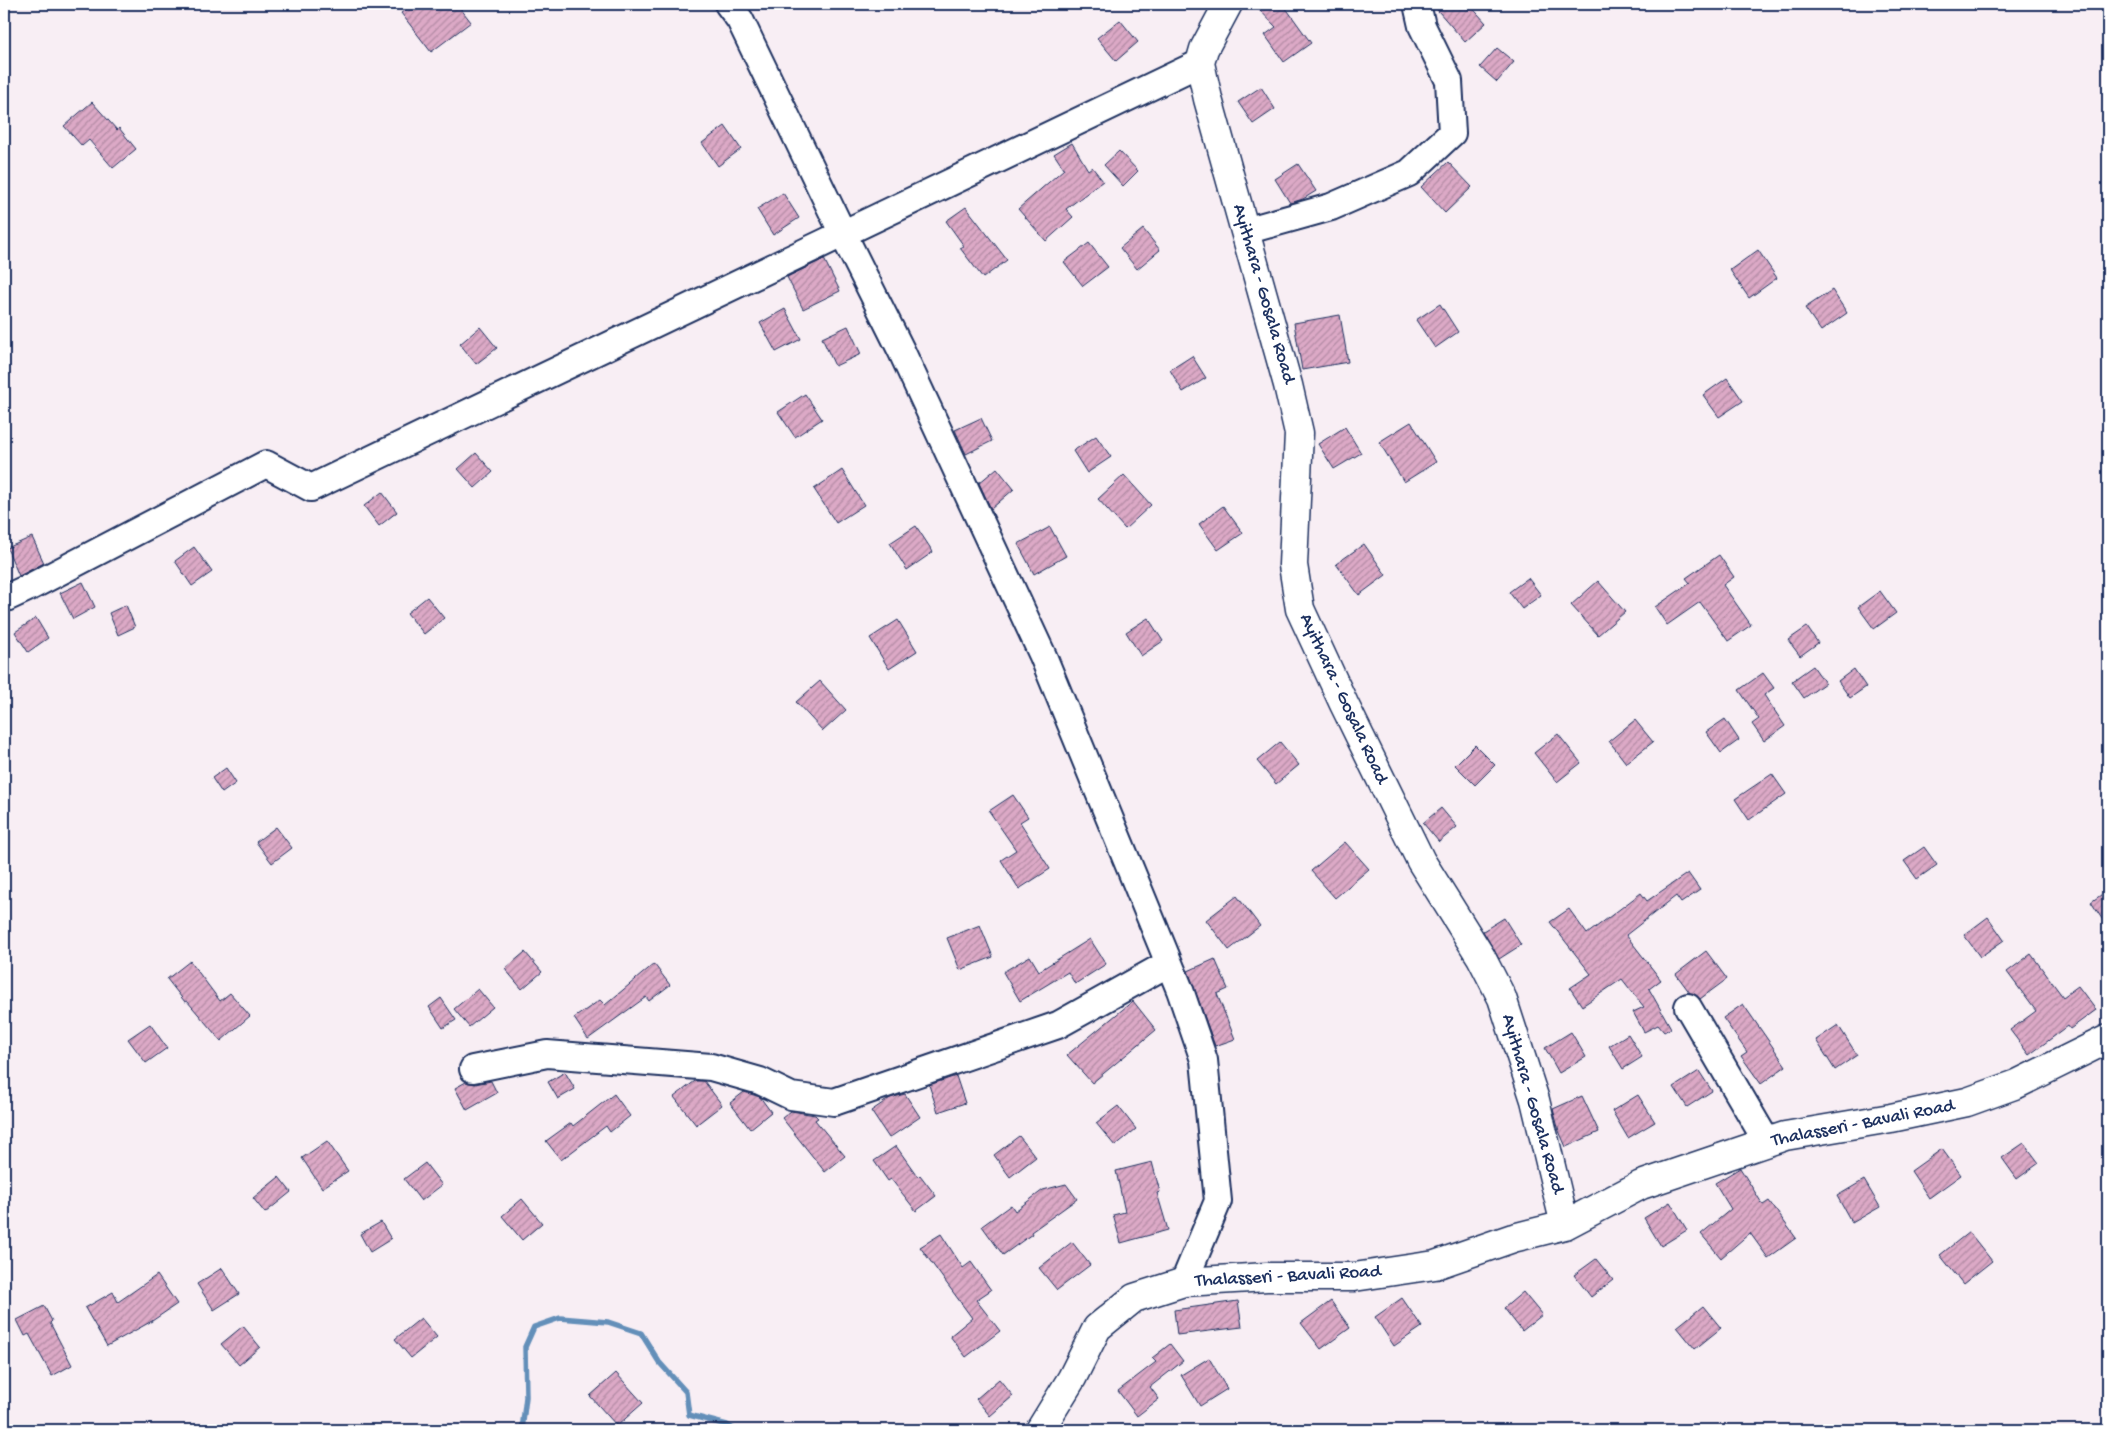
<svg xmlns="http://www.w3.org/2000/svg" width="2112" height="1434" font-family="'Gochi Hand',sans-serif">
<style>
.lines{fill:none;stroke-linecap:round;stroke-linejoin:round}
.stream{stroke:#648fb9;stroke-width:5.5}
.building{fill:url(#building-hatch);stroke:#1b2f5e}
.minor-casing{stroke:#1b2f5e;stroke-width:30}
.major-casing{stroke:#1b2f5e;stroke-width:31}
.minor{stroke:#fff;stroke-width:26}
.major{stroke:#fff;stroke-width:28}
.labels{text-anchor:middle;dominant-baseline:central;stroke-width:4.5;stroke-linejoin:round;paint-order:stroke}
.street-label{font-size:19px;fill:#1b2f5e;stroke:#fff}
</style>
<defs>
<pattern id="building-hatch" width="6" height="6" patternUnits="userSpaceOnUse" patternTransform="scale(1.25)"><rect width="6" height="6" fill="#dca9c6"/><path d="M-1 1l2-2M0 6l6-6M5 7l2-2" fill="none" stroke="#b28aa4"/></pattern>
</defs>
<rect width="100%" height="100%" fill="#f8eef4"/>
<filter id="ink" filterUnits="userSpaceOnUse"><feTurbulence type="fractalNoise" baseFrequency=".02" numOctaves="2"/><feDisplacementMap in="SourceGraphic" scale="10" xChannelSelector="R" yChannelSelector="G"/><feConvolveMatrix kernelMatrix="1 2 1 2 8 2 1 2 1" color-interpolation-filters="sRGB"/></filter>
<g filter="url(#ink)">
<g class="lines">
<path class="stream" d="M 522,1430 L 526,1397 L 525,1347 L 534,1327 L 560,1318 L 608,1322 L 641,1333 L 659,1362 L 686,1392 L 689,1415 L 727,1425 L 735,1430"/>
</g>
<path class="building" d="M 414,4 L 457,4 L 471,22 L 431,52 L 401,13 Z
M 1254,4 L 1283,4 L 1311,43 L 1284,62 L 1265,35 L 1276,27 Z
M 1432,4 L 1469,4 L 1486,23 L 1465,42 Z
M 1120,20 L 1138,42 L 1116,61 L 1097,38 Z
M 1497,48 L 1514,62 L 1497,82 L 1480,67 Z
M 1261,87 L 1275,109 L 1253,124 L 1238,102 Z
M 92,102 L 117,130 L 119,128 L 136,149 L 113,168 L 89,140 L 82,146 L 64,126 Z
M 725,126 L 741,149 L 718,166 L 702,143 Z
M 1072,143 L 1088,170 L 1092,167 L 1103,181 L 1066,209 L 1073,217 L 1046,241 L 1018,209 L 1064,169 L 1054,154 Z
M 1119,151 L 1138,171 L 1123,186 L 1104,165 Z
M 1448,162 L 1472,187 L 1445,213 L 1421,187 Z
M 1298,164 L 1316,191 L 1303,199 L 1290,203 L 1275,179 Z
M 783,193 L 799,218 L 773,235 L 757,209 Z
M 966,207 L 1007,260 L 983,278 L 960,248 L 964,246 L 946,221 Z
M 1143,229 L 1160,250 L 1137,269 L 1120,248 Z
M 1089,243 L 1108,267 L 1083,286 L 1064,262 Z
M 1758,250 L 1777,278 L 1749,298 L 1730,270 Z
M 824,259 L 840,291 L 803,309 L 787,277 Z
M 1832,290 L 1847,313 L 1821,331 L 1805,308 Z
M 1440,304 L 1458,332 L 1435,348 L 1416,320 Z
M 785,309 L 801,339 L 776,352 L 760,323 Z
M 1340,315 L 1348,362 L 1302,370 L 1294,323 Z
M 848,326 L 861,354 L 835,366 L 822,338 Z
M 480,327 L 497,348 L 476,364 L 460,344 Z
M 1192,356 L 1206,378 L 1183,392 L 1170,370 Z
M 1727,378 L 1743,401 L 1719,417 L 1703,395 Z
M 805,394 L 822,419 L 795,437 L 778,412 Z
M 981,418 L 992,441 L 966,454 L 955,430 Z
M 1411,422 L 1436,462 L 1404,482 L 1379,442 Z
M 1345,427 L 1361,453 L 1334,469 L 1318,444 Z
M 1096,436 L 1111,457 L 1087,473 L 1073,451 Z
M 476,453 L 493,472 L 475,488 L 458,469 Z
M 997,468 L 1014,489 L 991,509 L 979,483 Z
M 842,470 L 864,505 L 836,523 L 814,489 Z
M 1124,475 L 1151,505 L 1125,529 L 1098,499 Z
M 382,492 L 397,512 L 379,526 L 364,506 Z
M 1223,506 L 1243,533 L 1218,550 L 1199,524 Z
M 916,526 L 933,552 L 907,570 L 890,543 Z
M 1050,527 L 1066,556 L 1034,574 L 1018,544 Z
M 32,537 L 44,563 L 19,576 L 7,548 Z
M 1364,544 L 1386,575 L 1359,595 L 1336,564 Z
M 194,547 L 212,572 L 192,586 L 175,561 Z
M 1719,555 L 1734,577 L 1723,585 L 1751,625 L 1728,641 L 1700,602 L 1667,625 L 1655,607 L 1690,583 L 1686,578 Z
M 1528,578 L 1541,595 L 1522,609 L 1509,592 Z
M 1598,581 L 1625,612 L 1598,635 L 1571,605 Z
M 83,582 L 95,607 L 73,619 L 60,593 Z
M 1880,591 L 1896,613 L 1874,629 L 1858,607 Z
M 427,597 L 444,618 L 424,634 L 407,613 Z
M 126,605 L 135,627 L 118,635 L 109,613 Z
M 36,618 L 48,638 L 28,652 L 15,632 Z
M 1148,618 L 1163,641 L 1141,656 L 1126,632 Z
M 898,620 L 917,651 L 889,669 L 870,638 Z
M 1807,627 L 1818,643 L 1800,656 L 1788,640 Z
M 1813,666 L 1825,683 L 1804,698 L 1792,681 Z
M 1854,669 L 1866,687 L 1850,698 L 1838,681 Z
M 1763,673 L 1774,688 L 1764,695 L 1785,726 L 1764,741 L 1752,724 L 1759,719 L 1739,690 Z
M 820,681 L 846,710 L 823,731 L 796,702 Z
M 1725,719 L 1739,740 L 1721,753 L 1706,732 Z
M 1635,720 L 1653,742 L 1626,763 L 1609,741 Z
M 1558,734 L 1581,763 L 1557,782 L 1534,753 Z
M 1280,742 L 1299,765 L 1276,784 L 1257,761 Z
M 1475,745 L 1495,765 L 1475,785 L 1455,765 Z
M 226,768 L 236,783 L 222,793 L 212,778 Z
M 1772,774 L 1786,794 L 1749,820 L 1735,799 Z
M 1013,795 L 1028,817 L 1020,822 L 1050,869 L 1019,889 L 1001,860 L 1016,850 L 989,811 Z
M 1441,808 L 1457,827 L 1439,842 L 1423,823 Z
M 276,827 L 292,848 L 272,863 L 256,842 Z
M 1345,842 L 1369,869 L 1335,898 L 1311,871 Z
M 1924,847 L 1937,865 L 1917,879 L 1904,861 Z
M 1688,873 L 1700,890 L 1681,903 L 1676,896 L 1626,935 L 1661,980 L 1649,989 L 1671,1028 L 1664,1032 L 1658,1025 L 1644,1032 L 1633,1012 L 1644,1007 L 1622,979 L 1582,1006 L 1570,988 L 1591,974 L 1550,922 L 1569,909 L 1587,934 L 1641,893 L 1647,901 Z
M 2108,890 L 2108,928 L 2091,902 Z
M 1237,896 L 1260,926 L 1229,950 L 1206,920 Z
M 1988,917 L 2004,940 L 1980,957 L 1964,935 Z
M 1504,918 L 1521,945 L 1499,959 L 1483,931 Z
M 980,925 L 993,957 L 960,970 L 947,938 Z
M 1090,939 L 1106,964 L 1075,984 L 1068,972 L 1020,1001 L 1003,972 L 1030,956 L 1039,971 Z
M 1706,951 L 1727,979 L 1700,999 L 1690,993 L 1676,974 Z
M 525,952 L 542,972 L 522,989 L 505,969 Z
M 2031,954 L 2063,997 L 2078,986 L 2096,1010 L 2070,1029 L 2068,1026 L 2029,1055 L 2010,1030 L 2036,1011 L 2007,972 Z
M 1215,959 L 1228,989 L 1217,994 L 1235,1039 L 1215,1046 L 1188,971 Z
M 190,961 L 220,1001 L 230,993 L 250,1016 L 221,1041 L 187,1001 L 185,1002 L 167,979 Z
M 654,964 L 670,985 L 649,1001 L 646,997 L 588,1039 L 574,1018 L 600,1000 L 605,1005 Z
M 478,989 L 493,1007 L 469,1027 L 454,1009 Z
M 441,998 L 456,1020 L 443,1028 L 429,1007 Z
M 1133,1001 L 1156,1030 L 1092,1083 L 1067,1055 Z
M 1743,1004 L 1786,1066 L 1761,1084 L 1741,1056 L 1747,1052 L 1723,1018 Z
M 150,1024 L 167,1048 L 146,1063 L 128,1039 Z
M 1838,1025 L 1857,1055 L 1835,1070 L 1816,1040 Z
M 1571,1032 L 1586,1057 L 1559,1073 L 1545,1048 Z
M 1628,1034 L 1642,1057 L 1623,1069 L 1609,1046 Z
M 1699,1071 L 1712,1091 L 1687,1107 L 1674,1087 Z
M 565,1072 L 575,1089 L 558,1099 L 548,1082 Z
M 956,1076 L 965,1103 L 938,1112 L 929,1085 Z
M 491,1081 L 497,1093 L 467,1110 L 455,1088 L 466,1082 L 475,1084 Z
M 695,1081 L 704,1081 L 722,1105 L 696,1125 L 674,1097 Z
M 744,1092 L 760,1097 L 771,1112 L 750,1129 L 730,1103 Z
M 614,1094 L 630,1116 L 610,1132 L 606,1126 L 561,1160 L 546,1141 L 571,1123 L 573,1126 Z
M 905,1094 L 920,1117 L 889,1138 L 871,1111 L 890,1098 Z
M 1638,1095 L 1655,1122 L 1628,1138 L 1612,1111 Z
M 1582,1096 L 1599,1132 L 1566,1147 L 1559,1131 L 1553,1109 Z
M 1118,1106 L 1136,1129 L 1115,1146 L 1096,1123 Z
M 791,1111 L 815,1115 L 818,1118 L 815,1120 L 845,1156 L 825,1172 L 782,1118 Z
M 1019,1136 L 1036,1157 L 1010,1177 L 994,1155 Z
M 327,1141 L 348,1171 L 322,1188 L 302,1158 Z
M 2024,1143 L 2039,1163 L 2017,1179 L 2002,1158 Z
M 896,1146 L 918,1177 L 920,1175 L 936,1196 L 916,1211 L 891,1179 L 888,1181 L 874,1161 Z
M 1942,1149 L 1961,1175 L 1929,1198 L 1911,1171 Z
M 1152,1162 L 1160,1192 L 1157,1193 L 1168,1230 L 1121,1243 L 1113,1215 L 1125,1212 L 1116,1171 Z
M 425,1163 L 442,1185 L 421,1201 L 404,1179 Z
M 1740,1168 L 1763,1205 L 1769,1201 L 1796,1238 L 1768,1258 L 1750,1233 L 1721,1258 L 1701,1234 L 1731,1209 L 1715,1183 Z
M 279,1177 L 291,1192 L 265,1213 L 253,1198 Z
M 1864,1180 L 1880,1207 L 1852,1223 L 1837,1196 Z
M 1066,1184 L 1077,1199 L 1031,1232 L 1032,1234 L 1003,1255 L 982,1226 L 1011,1205 L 1015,1211 L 1043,1190 Z
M 522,1199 L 542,1223 L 522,1240 L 502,1216 Z
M 1670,1202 L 1687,1230 L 1661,1246 L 1644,1218 Z
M 381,1222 L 391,1239 L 370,1252 L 360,1234 Z
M 1969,1232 L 1992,1261 L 1963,1284 L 1940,1255 Z
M 941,1234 L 963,1268 L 971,1262 L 991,1290 L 976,1300 L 1000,1331 L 966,1357 L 950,1336 L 972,1318 L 920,1247 Z
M 1072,1242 L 1090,1265 L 1057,1290 L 1039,1268 Z
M 1596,1259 L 1613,1280 L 1591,1297 L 1574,1275 Z
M 222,1268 L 239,1294 L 214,1310 L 197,1284 Z
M 157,1275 L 177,1304 L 152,1321 L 107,1346 L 85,1308 L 113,1292 L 118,1302 Z
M 1523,1292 L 1542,1315 L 1522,1331 L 1504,1308 Z
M 1402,1298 L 1422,1327 L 1394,1346 L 1375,1317 Z
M 1238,1301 L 1242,1327 L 1177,1335 L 1174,1310 Z
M 1331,1301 L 1350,1328 L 1321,1349 L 1301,1323 Z
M 44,1306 L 52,1321 L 50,1323 L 72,1365 L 52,1376 L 29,1334 L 25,1336 L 17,1320 Z
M 1703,1306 L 1721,1328 L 1695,1349 L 1677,1327 Z
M 421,1318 L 437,1337 L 411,1358 L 395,1339 Z
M 243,1326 L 260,1347 L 239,1365 L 221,1344 Z
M 1170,1344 L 1183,1361 L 1150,1387 L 1159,1399 L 1137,1416 L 1118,1391 L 1156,1362 L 1152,1358 Z
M 1209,1358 L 1227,1389 L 1200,1406 L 1181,1375 Z
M 616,1373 L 643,1403 L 617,1426 L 590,1396 Z
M 999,1379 L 1013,1396 L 990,1416 L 976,1399 Z"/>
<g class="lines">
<g class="minor-casing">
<path id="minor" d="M 728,4 L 740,20 L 843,234 L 901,350 L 1043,656 L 1180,990 L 1204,1060 L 1218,1201 L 1184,1282
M 1245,231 L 1331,207 L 1409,173 L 1452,133 L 1449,81 L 1422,26 L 1417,4
M 4,599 L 32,586 L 266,464 L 311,488 L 1200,63
M 1688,1007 L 1767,1142
M 473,1069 L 547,1054 L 711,1067 L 760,1081 L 791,1096 L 834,1102 L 1058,1025 L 1169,963"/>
</g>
<g class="major-casing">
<path id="major" d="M 1228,4 L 1204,49 L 1200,63 L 1208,99 L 1288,385 L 1299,433 L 1293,565 L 1300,609 L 1344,704 L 1421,861 L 1481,957 L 1502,998 L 1535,1100 L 1565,1225
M 1040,1430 L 1072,1378 L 1097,1328 L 1134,1298 L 1184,1282 L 1267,1277 L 1354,1277 L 1435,1265 L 1513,1238 L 1565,1225 L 1641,1185 L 1785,1136 L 1891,1118 L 1967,1102 L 2017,1084 L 2108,1039"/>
</g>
<use href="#minor" class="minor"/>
<use href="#major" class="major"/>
</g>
</g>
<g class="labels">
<g class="street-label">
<text transform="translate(1263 294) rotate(74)">Ayithara - Gosala Road</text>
<text transform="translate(1343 699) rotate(65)">Ayithara - Gosala Road</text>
<text transform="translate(1532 1104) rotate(74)">Ayithara - Gosala Road</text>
<text transform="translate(1863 1124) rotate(-11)">Thalasseri - Bavali Road</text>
<text transform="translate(1288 1277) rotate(-3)">Thalasseri - Bavali Road</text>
</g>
</g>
<rect width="2112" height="1434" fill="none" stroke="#fff" stroke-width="20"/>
<rect x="10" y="10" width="2092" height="1414" fill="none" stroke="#1b2f5e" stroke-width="2" filter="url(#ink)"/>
</svg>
